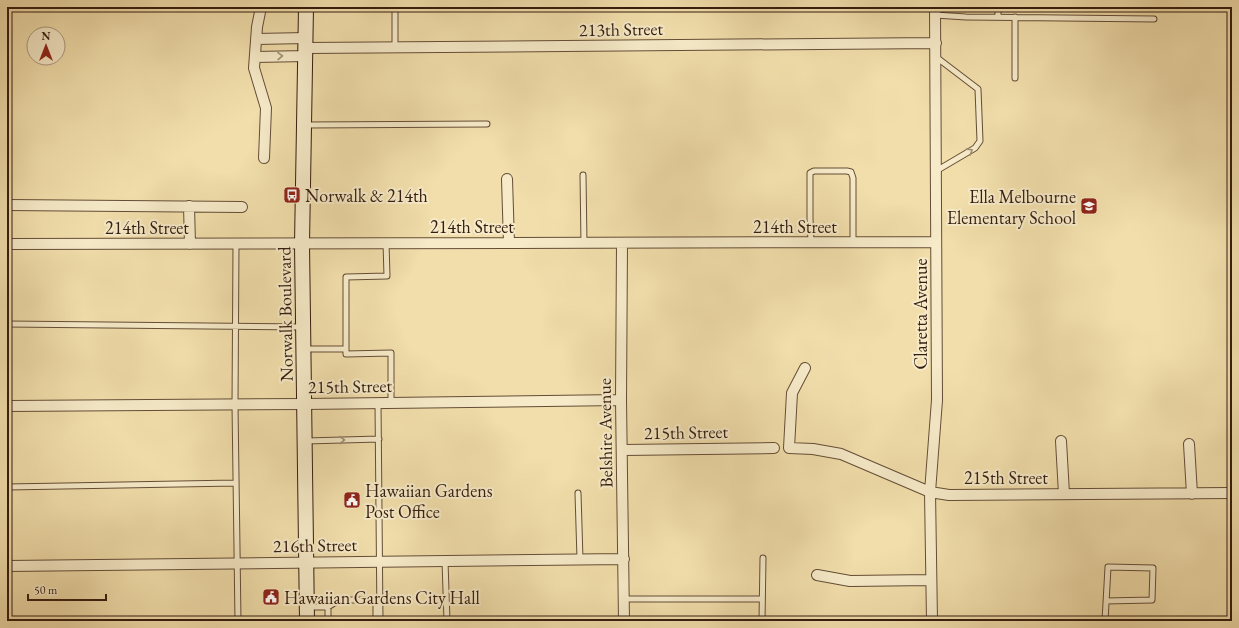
<svg xmlns="http://www.w3.org/2000/svg" width="1239" height="628" font-family="'EB Garamond',serif">
<style>
.lines{fill:none;stroke-linecap:round;stroke-linejoin:round}
.lane-casing{stroke:#644d37;stroke-width:7}
.street-casing{stroke:#644d37;stroke-width:12}
.secondary-casing{stroke:#351d10;stroke-width:16}
.lane{stroke:#f6eac8;stroke-width:5}
.street{stroke:#f6eac8;stroke-width:10}
.secondary{stroke:#f6eac8;stroke-width:14}
.oneway{stroke:#9f8e75}
.labels{text-anchor:middle;dominant-baseline:central;stroke-width:4;stroke-linejoin:round;paint-order:stroke}
.street-label{font-size:18px;fill:#351d10;stroke:#f6eac8}
.poi-label{font-size:18px;fill:#351d10;stroke:#f6eac8;text-anchor:start}
</style>
<rect width="100%" height="100%" fill="#f1deab"/>
<filter id="stains"><feTurbulence type="fractalNoise" baseFrequency=".005" numOctaves="4"/><feColorMatrix values="0 0 0 0 .2 0 0 0 0 .09 0 0 0 0 .02 0 0 0 .5 -.17"/></filter>
<radialGradient id="worn" r=".72"><stop offset=".6" stop-color="#630" stop-opacity="0"/><stop offset="1" stop-color="#630" stop-opacity=".3"/></radialGradient>
<g class="lines">
<g class="lane-casing">
<path id="lane" d="M 395,7 L 395,48
M 998,7 L 998,17
M 935,15 L 966,17 L 1154,19
M 1015,17 L 1015,78
M 936,57 L 978,89 L 980,141 L 975,148 L 936,171
M 306,125 L 487,124
M 583,175 L 584,244
M 811,242 L 810,218 L 810,173 L 814,171 L 847,171 L 851,172 L 853,178 L 853,243
M 386,243 L 387,276 L 346,277 L 346,354 L 391,353 L 391,402
M 236,244 L 235,405 L 238,621
M 7,324 L 303,327
M 305,349 L 346,349
M 378,403 L 380,621
M 306,441 L 379,439
M 7,487 L 236,483
M 578,493 L 580,559
M 445,561 L 447,621
M 624,599 L 762,599
M 376,600 L 376,621
M 308,607 L 328,607 L 339,600 L 380,600
M 328,607 L 328,621
M 762,621 L 763,558
M 1105,621 L 1108,567 L 1153,568 L 1152,600 L 1106,601"/>
</g>
<g class="street-casing">
<path id="street" d="M 261,7 L 257,27 L 254,68 L 266,108 L 264,158
M 256,39 L 306,38
M 306,48 L 936,43
M 255,57 L 306,56
M 507,179 L 509,243
M 7,205 L 242,207
M 189,206 L 190,244
M 7,244 L 936,242
M 622,244 L 621,400 L 624,621
M 805,368 L 792,393 L 789,448 L 813,449 L 841,454 L 930,492 L 949,495 L 1232,493
M 7,406 L 305,404 L 621,400
M 1061,441 L 1064,494
M 1189,444 L 1192,494
M 623,450 L 774,448
M 7,566 L 624,559
M 817,575 L 850,581 L 931,580
M 932,621 L 930,492 L 937,400 L 935,7"/>
</g>
<g class="secondary-casing">
<path id="secondary" d="M 306,7 L 302,244 L 307,621"/>
</g>
<use href="#lane" class="lane"/>
<use href="#street" class="street"/>
<use href="#secondary" class="secondary"/>
</g>
<defs><path id="oneway-chevron" d="M-2-3.5L2.5 0L-2 3.5" fill="none" stroke-width="1.6" stroke-linecap="round" stroke-linejoin="round"/></defs>
<g class="oneway">
<use href="#oneway-chevron" transform="translate(280 56) rotate(-1)"/>
<use href="#oneway-chevron" transform="translate(970 151) rotate(-32)"/>
<use href="#oneway-chevron" transform="translate(342 440) rotate(-2)"/>
</g>
<defs>
<g id="bus-square" transform="scale(0.9)"><rect x="-9" y="-9" width="18" height="18" rx="4" fill="#8f2418" stroke="#f6eac8"/><path d="M-5-6H5V4H4V6H2V4H-2V6H-4V4H-5ZM-3.5-4V0h7V-4ZM-3.5 1.2v1.5H-2V1.2ZM2 1.2v1.5H3.5V1.2Z" fill="#fff"/></g>
<g id="school-square" transform="scale(0.9)"><rect x="-9" y="-9" width="18" height="18" rx="4" fill="#8f2418" stroke="#f6eac8"/><path d="M0-5L7-2L0 1L-7-2ZM-4 1L0 2.5L4 1V4Q0 6-4 4Z" fill="#fff"/></g>
<g id="civic-square" transform="scale(0.9)"><rect x="-9" y="-9" width="18" height="18" rx="4" fill="#8f2418" stroke="#f6eac8"/><path d="M-.6-6.5H3V-4.5H.6V-3L4-1V1h2V6H-6V1h2V-1L-.6-3ZM-1.2 2.5V6h2.4V2.5Z" fill="#fff"/></g>
</defs>
<g fill-rule="evenodd">
<use href="#bus-square" x="292" y="195"/>
<use href="#school-square" x="1089" y="206"/>
<use href="#civic-square" x="352" y="500"/>
<use href="#civic-square" x="271" y="597"/>
</g>
<g class="labels">
<g class="street-label">
<text transform="translate(621 29) rotate(-1)">213th Street</text>
<text x="472" y="226">214th Street</text>
<text x="795" y="226">214th Street</text>
<text x="147" y="227">214th Street</text>
<text transform="translate(285 314) rotate(-91)">Norwalk Boulevard</text>
<text transform="translate(920 314) rotate(-90)">Claretta Avenue</text>
<text transform="translate(350 386) rotate(-1)">215th Street</text>
<text transform="translate(686 432) rotate(-1)">215th Street</text>
<text transform="translate(605 433) rotate(-91)">Belshire Avenue</text>
<text x="1006" y="477">215th Street</text>
<text transform="translate(315 545) rotate(-1)">216th Street</text>
</g>
<g class="poi-label">
<text x="305" y="195">Norwalk &amp; 214th</text>
<text x="1076" y="196" text-anchor="end">Ella Melbourne<tspan x="1076" dy="21">Elementary School</tspan></text>
<text x="365" y="490">Hawaiian Gardens<tspan x="365" dy="21">Post Office</tspan></text>
<text x="284" y="597">Hawaiian Gardens City Hall</text>
</g>
</g>
<rect width="1239" height="628" fill="none" stroke="#f1deab" stroke-width="24"/>
<rect x="8" y="8" width="1223" height="612" fill="none" stroke="#351d10" stroke-width="2"/>
<rect x="12" y="12" width="1215" height="604" fill="none" stroke="#351d10"/>
<g transform="translate(46 46)"><circle r="19" fill="#f6eac8" stroke="#a9987e"/>
<path d="M0-3L7 15L0 10L-7 15Z" fill="#8f2418"/>
<text y="-6" font-size="11" font-weight="bold" text-anchor="middle" fill="#351d10">N</text>
</g>
<path d="M28 594v6h78v-6" fill="none" stroke="#351d10" stroke-width="2"/>
<text x="34" y="594" font-size="12" fill="#351d10" stroke="#f6eac8" stroke-width="3" paint-order="stroke">50 m</text>
<rect width="100%" height="100%" filter="url(#stains)"/>
<rect width="100%" height="100%" fill="url(#worn)"/>
</svg>
